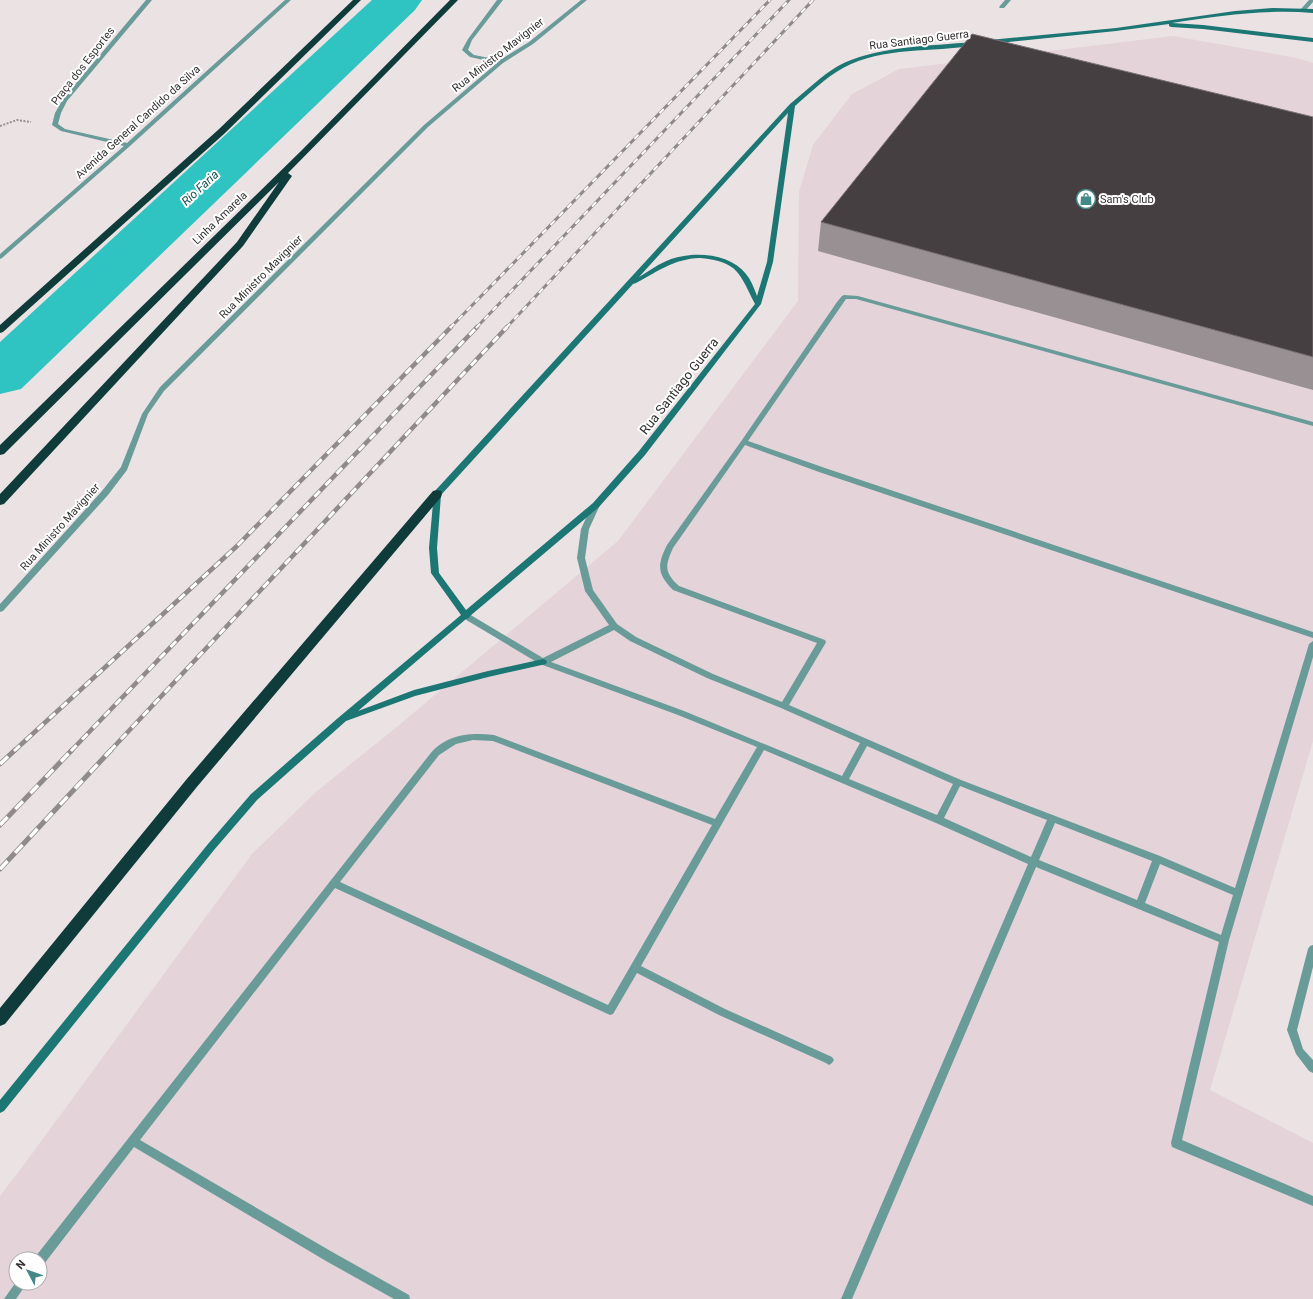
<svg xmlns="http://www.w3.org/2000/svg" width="1313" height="1299" font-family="Roboto,sans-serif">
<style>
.built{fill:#e4d3d8;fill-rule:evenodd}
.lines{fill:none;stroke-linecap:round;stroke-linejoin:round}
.river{fill:#2fc4c1;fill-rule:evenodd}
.path{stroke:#969092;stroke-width:2;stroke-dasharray:2 1.5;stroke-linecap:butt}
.lane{fill:#699b99;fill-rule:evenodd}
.street{fill:#699b99;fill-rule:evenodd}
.secondary{fill:#1c7674;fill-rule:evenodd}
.highway{fill:#0f3c3b;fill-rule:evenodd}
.rail-far2-casing{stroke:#908a8c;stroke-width:3}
.rail-far1-casing{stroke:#908a8c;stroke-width:4.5}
.rail-casing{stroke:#908a8c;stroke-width:5}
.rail-far2{stroke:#fff;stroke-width:2;stroke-dasharray:6;stroke-linecap:butt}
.rail-far1{stroke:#fff;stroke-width:3;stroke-dasharray:8;stroke-linecap:butt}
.rail{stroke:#fff;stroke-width:3.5;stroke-dasharray:11;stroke-linecap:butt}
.wall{fill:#989092}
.building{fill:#463f41;stroke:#787072}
.labels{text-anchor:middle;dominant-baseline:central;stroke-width:4;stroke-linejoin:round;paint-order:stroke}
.far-street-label{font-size:11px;fill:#333031;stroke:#fff}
.far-poi-label{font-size:11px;fill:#333031;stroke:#fff;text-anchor:start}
.far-water-label{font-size:12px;font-style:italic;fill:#124f4d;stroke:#fff}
.street-label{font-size:13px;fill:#333031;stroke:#fff}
</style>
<rect width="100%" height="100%" fill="#ebe2e4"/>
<path class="built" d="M 1173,36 L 1297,58 L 1313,63 L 1313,741 L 1210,1090 L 1313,1143 L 1313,1299 L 0,1299 L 0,1196 L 23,1166 L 252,854 L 316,792 L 398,726 L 618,541 L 798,301 L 799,192 L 813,145 L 852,94 L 899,69 ZM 16,1259 L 40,1259 L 40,1283 L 16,1283 Z"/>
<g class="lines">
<path class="river" d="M 372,0 L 422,0 L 415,10 L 21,389 L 0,394 L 0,342 Z"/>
<path class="path" d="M 0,126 L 17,120 L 31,122"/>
<path class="lane" d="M 844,295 L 858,296 L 1313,422 L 1313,426 L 856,299 L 846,299 L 748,441 L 825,468 L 1313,632 L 1313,638 L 819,472 L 745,445 L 673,548 C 665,566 664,572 679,586 L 825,640 L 826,642 L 825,644 L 789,705 L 961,780 L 1160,856 L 1235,888 L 1309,644 L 1313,641 L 1313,657 L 1229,940 L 1182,1140 L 1313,1196 L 1313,1206 L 1172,1147 L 1171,1143 L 1219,942 L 1036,867 L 852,1299 L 841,1299 L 1028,864 L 936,823 L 764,750 L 641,966 L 725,1009 L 832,1057 L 834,1060 L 832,1063 L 829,1065 L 826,1063 L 719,1015 L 637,973 L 613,1014 L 610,1015 L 335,888 L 140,1140 L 334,1253 L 409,1295 L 410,1299 L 394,1299 L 326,1261 L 134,1147 L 44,1264 L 40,1265 L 40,1259 L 35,1259 L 36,1256 L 430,754 C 446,734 471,732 494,735 L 715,819 L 757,747 L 678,715 L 540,664 L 463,618 L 462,616 L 466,613 L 469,614 L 543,658 L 609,625 L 585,591 L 577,558 L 581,529 L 592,505 L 596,502 L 600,505 L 589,529 L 585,558 L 593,590 L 617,624 L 636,637 L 713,674 L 782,702 L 817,643 L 673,590 C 657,574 657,565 667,545 L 742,440 L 837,302 L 842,296 ZM 614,630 L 630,641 L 707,678 L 781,708 L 860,743 L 842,776 L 684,711 L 551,662 ZM 473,740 L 493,741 L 712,825 L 608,1005 L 340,882 L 439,755 L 456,744 ZM 867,746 L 953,784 L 937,815 L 849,779 ZM 960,786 L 1047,820 L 1031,857 L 944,818 ZM 1055,823 L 1152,861 L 1137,900 L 1039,860 ZM 1160,864 L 1233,895 L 1221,935 L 1145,903 Z
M 1313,945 L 1313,967 L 1297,1030 L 1303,1049 L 1313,1060 L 1313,1073 L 1309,1071 L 1296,1054 L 1287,1030 L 1308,949 L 1310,946 Z
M 16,1282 L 16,1283 L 27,1283 L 16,1299 L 4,1299 Z"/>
<path class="street" d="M 146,0 L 152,0 L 67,101 L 61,113 L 58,124 L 65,129 L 127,143 L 285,0 L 291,0 L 130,146 L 2,258 L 0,259 L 0,254 L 124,146 L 61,131 L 52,125 L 55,113 L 63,99 Z
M 497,0 L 503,0 L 472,40 L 468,50 L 474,55 L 500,60 L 529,42 L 581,0 L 587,0 L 533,44 L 503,63 L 428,127 L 164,391 L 148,414 L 127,470 L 108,495 L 3,611 L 0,612 L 0,604 L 102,491 L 121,467 L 142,414 L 160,387 L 424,125 L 497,63 L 470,57 L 462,50 L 468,39 Z
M 1005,0 L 1011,0 L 1004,8 L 1000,8 L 999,7 Z
M 1309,0 L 1313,0 L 1313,2 L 1305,11 L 1301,11 L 1301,9 Z"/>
<path class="secondary" d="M 1273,8 L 1313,9 L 1313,13 C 1265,9 1219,16 1172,23 L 1203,25 L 1313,38 L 1313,42 L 1203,29 L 1171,27 L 1169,26 L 1169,24 L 1116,31 L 989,44 L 986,42 L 989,40 L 1116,28 L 1235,11 Z
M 973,42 L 975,43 L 975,45 C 932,53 883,46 843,68 C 825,78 810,93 795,106 L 773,262 L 761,304 L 645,455 L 599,507 L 470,616 L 469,618 L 466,619 L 358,711 L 414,690 L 488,671 L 543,659 L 546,660 L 547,662 L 546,664 L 488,677 L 415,696 L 346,721 L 257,800 L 214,850 L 4,1111 L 0,1113 L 0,1100 L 208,844 L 251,794 L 338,718 L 461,615 L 431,573 L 429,548 L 434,492 L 790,104 C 806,91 821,76 838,66 C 874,46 932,46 973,42 ZM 788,113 L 767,262 L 757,296 C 754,288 751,280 746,274 C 730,253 694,251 671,259 C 660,263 649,271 639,277 ZM 700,258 C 739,262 739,273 755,304 L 639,451 L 593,503 L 466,610 L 439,573 L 437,548 L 441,495 L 633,284 L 636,283 C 659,271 673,259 700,258 Z"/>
<path class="highway" d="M 353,0 L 361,0 L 224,134 L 3,332 L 0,333 L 0,325 L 218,130 Z
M 450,0 L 458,0 L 288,173 L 292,176 L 243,246 L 4,504 L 0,505 L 0,494 L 237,242 L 279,182 L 4,454 L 0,455 L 0,445 L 302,150 Z
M 437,490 L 441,491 L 442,494 L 441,497 L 196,788 L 5,1024 L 0,1026 L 0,1008 L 186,780 L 433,491 Z"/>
<g class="rail-far2-casing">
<path id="rail-far2" d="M 450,328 L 770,0
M 476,328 L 789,0
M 506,328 L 813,0"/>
</g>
<g class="rail-far1-casing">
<path id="rail-far1" d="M 14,751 L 237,546 L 451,327
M 71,751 L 477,327
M 110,751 L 507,327"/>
</g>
<g class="rail-casing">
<path id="rail" d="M 0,764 L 15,750
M 0,825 L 72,750
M 0,869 L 111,750"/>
</g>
<use href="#rail-far2" class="rail-far2"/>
<use href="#rail-far1" class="rail-far1"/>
<use href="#rail" class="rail"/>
</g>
<path class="wall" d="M 1313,117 L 1313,390 L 818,251 L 821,222 Z"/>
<path class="building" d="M 972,34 L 1313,117 L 1313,357 L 821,222 Z"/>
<defs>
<g id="shop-ring" transform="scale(1)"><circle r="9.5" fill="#fff" stroke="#428988" stroke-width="1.5"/><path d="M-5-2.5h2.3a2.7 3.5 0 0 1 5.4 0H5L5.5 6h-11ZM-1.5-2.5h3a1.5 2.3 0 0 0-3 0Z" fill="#428988"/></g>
</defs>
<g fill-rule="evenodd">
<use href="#shop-ring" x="1086" y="199"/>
</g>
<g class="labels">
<g class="far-street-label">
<text transform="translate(919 40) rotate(-7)">Rua Santiago Guerra</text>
<text transform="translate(498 55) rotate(-38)">Rua Ministro Mavignier</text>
<text transform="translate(83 66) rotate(-52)">Praça dos Esportes</text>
<text transform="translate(138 122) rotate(-42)">Avenida General Candido da Silva</text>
<text transform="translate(220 218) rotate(-44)">Linha Amarela</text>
<text transform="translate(261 277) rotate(-45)">Rua Ministro Mavignier</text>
<text transform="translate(60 527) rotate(-48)">Rua Ministro Mavignier</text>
</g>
<g class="far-poi-label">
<text x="1100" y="199">Sam's Club</text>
</g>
<g class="far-water-label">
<text transform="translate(200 188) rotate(-43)">Rio Faria</text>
</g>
<g class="street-label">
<text transform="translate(679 386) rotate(-52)">Rua Santiago Guerra</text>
</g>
</g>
<g transform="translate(28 1271) rotate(311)"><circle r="19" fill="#ffffff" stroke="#adacad"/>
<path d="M0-3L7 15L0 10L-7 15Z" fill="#428988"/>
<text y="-6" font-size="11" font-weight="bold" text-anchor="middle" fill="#333031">N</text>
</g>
</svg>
